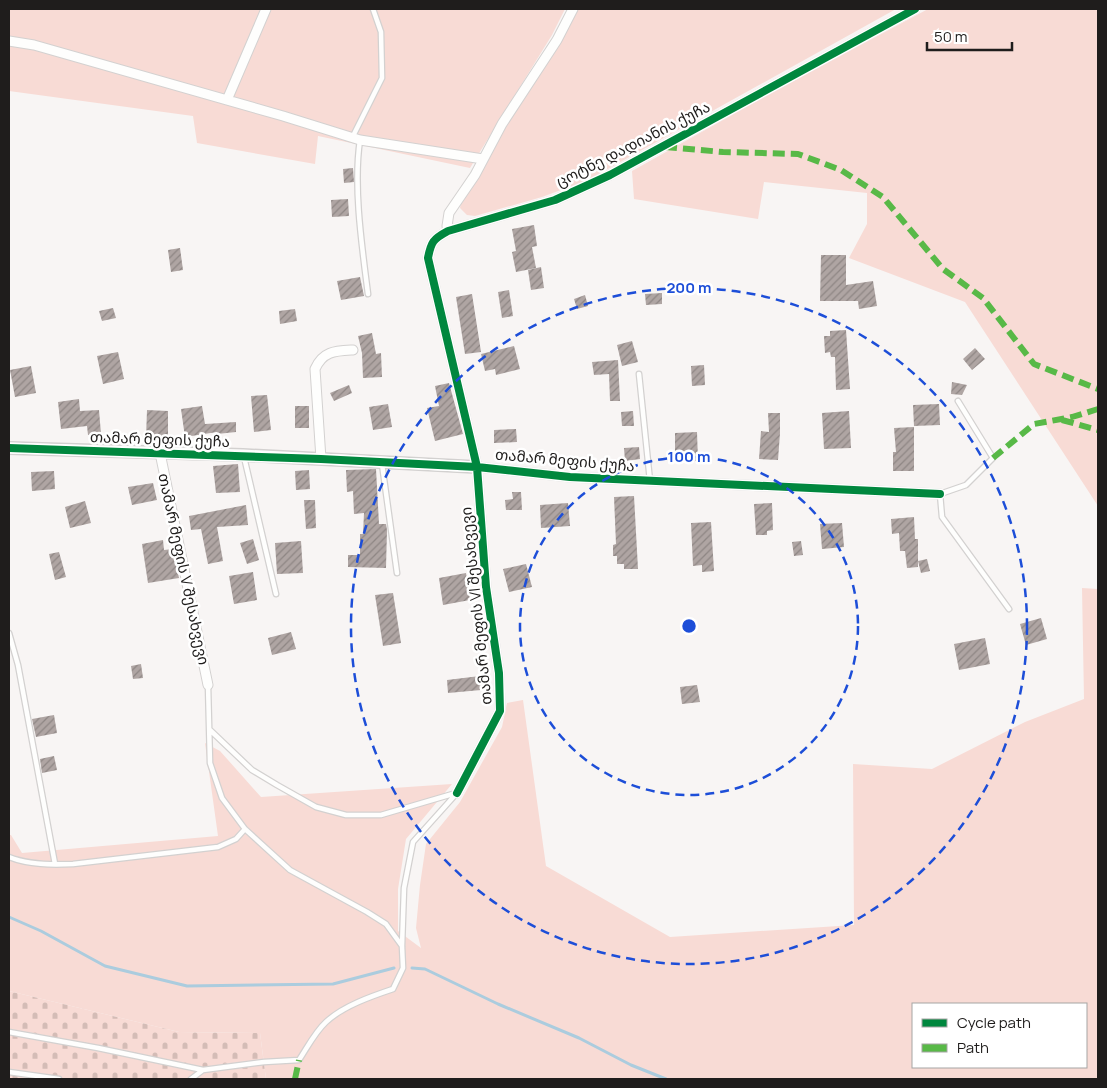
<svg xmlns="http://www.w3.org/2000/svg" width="1107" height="1088" font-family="Manrope,'Noto Sans Georgian',sans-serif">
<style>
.green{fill:#f8dbd5;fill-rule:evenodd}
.cemetery{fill:url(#cemetery-stones)}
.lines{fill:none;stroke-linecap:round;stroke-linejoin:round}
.stream{stroke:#abccde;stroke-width:3}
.building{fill:url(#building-hatch)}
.service-casing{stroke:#d3d1d0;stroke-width:7}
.minor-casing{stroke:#d3d1d0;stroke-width:11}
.tertiary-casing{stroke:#d3d1d0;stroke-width:14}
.service{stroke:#fefefd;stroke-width:4.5}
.minor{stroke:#fefefd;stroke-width:9}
.tertiary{stroke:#fefefd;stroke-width:11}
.quiet{stroke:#58b947;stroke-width:6;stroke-dasharray:12 6;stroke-linecap:butt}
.cycleway-casing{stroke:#fff;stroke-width:11}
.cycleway{stroke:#00873e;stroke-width:8}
.ring{fill:none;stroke:#1d4ed8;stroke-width:2.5;stroke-dasharray:9 6}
.labels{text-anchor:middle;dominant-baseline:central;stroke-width:5;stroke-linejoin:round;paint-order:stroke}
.street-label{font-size:15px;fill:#1f1d1c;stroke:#fff}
.centre{fill:#1d4ed8;stroke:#fff;stroke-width:2.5}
.ring-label{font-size:15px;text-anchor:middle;font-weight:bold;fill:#1d4ed8;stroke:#fff;stroke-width:5;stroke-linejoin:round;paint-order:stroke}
</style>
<defs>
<pattern id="cemetery-stones" width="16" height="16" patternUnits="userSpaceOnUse" patternTransform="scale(1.25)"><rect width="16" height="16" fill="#f8dbd5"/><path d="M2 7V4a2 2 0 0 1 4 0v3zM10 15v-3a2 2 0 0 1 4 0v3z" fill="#d4bcb6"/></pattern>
<pattern id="building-hatch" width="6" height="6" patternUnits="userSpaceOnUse" patternTransform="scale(1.25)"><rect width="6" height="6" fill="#afa5a3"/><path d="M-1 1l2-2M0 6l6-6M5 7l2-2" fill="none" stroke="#8e8684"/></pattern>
</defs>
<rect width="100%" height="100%" fill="#f8f5f4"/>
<path class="green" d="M 9,9 L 565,9 L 552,35 L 470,168 L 318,136 L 315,164 L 197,143 L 193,116 L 9,91 Z
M 576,9 L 896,9 L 588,180 L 542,197 L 475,216 L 467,215 L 460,208 L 461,203 L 508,122 Z
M 928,9 L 1098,9 L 1098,506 L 965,302 L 849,258 L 867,224 L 867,193 L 764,182 L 758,219 L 634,199 L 632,171 L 780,88 Z
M 1082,588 L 1098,589 L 1098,1079 L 266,1079 L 260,1033 L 179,1032 L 9,991 L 9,835 L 11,835 L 22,853 L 218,836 L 205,743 L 220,751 L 261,797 L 452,784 L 406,839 L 398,889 L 398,931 L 421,948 L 416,928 L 420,885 L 426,844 L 460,802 L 502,727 L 507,703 L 523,700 L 546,866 L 670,937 L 854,925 L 853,764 L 932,769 L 1025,722 L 1084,699 ZM 913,1004 L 1086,1004 L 1086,1067 L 913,1067 Z"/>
<path class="cemetery" d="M 9,991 L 179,1032 L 260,1033 L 266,1079 L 9,1079 Z"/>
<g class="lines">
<path class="stream" d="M 9,917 L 41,931 L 105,966 L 187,986 L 333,984 L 394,968
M 412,968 L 425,969 L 498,1004 L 579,1038 L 631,1065 L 666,1079"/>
</g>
<path class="building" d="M 353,168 L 354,182 L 344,183 L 343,169 Z
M 348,199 L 349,216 L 332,217 L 331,200 Z
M 534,225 L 537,246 L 532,247 L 536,268 L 516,272 L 512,252 L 516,251 L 512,229 Z
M 180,248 L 183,270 L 171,272 L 168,250 Z
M 821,255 L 846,255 L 846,285 L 873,281 L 877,306 L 859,309 L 858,301 L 820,301 Z
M 541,267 L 544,288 L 531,290 L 528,270 Z
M 360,277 L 364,296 L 341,300 L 337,281 Z
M 509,290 L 513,316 L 502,318 L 498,292 Z
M 662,293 L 662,304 L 646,305 L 645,294 Z
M 472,294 L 481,352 L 465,354 L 456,297 Z
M 585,295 L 588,306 L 577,309 L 574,299 Z
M 113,308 L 116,318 L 102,321 L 99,311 Z
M 295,309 L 297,321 L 280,324 L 279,311 Z
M 846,330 L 850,389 L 836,390 L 835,357 L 831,357 L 830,352 L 825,353 L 824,336 L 830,336 L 830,331 Z
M 372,333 L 376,354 L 381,353 L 382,377 L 363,378 L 362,353 L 358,336 Z
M 632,341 L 638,362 L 622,366 L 617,345 Z
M 514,346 L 520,369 L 496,375 L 495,369 L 485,371 L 481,354 Z
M 975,348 L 985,359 L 972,370 L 963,359 Z
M 118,352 L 124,379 L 103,384 L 97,356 Z
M 618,360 L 620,401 L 610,401 L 609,374 L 594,375 L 592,362 Z
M 704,365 L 705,385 L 692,386 L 691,366 Z
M 31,366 L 36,393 L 15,397 L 10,370 Z
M 952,382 L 967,385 L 962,395 L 951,394 Z
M 449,383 L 463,434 L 435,441 L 427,408 L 439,406 L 435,386 Z
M 349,385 L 352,393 L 334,401 L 330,393 Z
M 267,395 L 271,430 L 254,432 L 251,396 Z
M 79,399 L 80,411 L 99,410 L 101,434 L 88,435 L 87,426 L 61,429 L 58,402 Z
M 388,404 L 392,427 L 373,430 L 369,407 Z
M 939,404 L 940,425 L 914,426 L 913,405 Z
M 202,406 L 205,424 L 236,422 L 236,432 L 217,434 L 217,432 L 185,437 L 181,409 Z
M 295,406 L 309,406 L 309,428 L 295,428 Z
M 147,410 L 168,411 L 168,439 L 146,438 Z
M 633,411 L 634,426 L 622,426 L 621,412 Z
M 849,411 L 851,448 L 824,449 L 822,413 Z
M 768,413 L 780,413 L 780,433 L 778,460 L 759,459 L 761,431 L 769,432 Z
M 914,427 L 914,471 L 893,471 L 893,452 L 896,452 L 894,428 Z
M 516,429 L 517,442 L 494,443 L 494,430 Z
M 697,432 L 698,461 L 675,462 L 675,433 Z
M 639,447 L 640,459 L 625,461 L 624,448 Z
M 238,464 L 240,492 L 216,493 L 213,466 Z
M 376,469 L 379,524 L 386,524 L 387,530 L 386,568 L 348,567 L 348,555 L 360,555 L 360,534 L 363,534 L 364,513 L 354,514 L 353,491 L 347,492 L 346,470 Z
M 309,470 L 310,489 L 296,490 L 295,471 Z
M 54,471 L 55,489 L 32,491 L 31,472 Z
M 153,483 L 157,500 L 132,505 L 128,487 Z
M 512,492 L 521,492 L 522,510 L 506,510 L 505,500 L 513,499 Z
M 634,496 L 638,569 L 624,569 L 624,564 L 617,564 L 617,556 L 613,556 L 613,545 L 616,544 L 614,497 Z
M 304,500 L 315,500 L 316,528 L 306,529 Z
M 85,501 L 91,523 L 70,528 L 65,507 Z
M 568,503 L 570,526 L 541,528 L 540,505 Z
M 772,503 L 773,530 L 767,531 L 767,535 L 756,535 L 754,504 Z
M 246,505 L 248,525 L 217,527 L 223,561 L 208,564 L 201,529 L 191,530 L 189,516 Z
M 914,517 L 915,539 L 918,539 L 918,561 L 927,559 L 930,571 L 921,573 L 918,561 L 918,567 L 907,568 L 905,551 L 900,551 L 899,533 L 892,534 L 891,519 Z
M 711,522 L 714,571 L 702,572 L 702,565 L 693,566 L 691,523 Z
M 842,523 L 844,547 L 822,549 L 820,524 Z
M 253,539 L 259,560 L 247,564 L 240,543 Z
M 163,540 L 164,550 L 173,549 L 179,578 L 148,583 L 142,544 Z
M 301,541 L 303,573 L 277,574 L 275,543 Z
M 801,541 L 803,555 L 794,556 L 792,542 Z
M 59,552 L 66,577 L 55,580 L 49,554 Z
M 526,564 L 532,587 L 509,592 L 503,569 Z
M 253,572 L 257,600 L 234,604 L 229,576 Z
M 466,573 L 470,600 L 443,605 L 439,578 Z
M 393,593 L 401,643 L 383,646 L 375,595 Z
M 1041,618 L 1047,639 L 1026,645 L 1020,624 Z
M 291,632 L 296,649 L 272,655 L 268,638 Z
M 985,638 L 990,664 L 959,670 L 954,644 Z
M 141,664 L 143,678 L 133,679 L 131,666 Z
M 480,676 L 481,690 L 448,693 L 447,680 Z
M 697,685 L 700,702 L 682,704 L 680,687 Z
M 54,715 L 57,733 L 36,737 L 32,719 Z
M 54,756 L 57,770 L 42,773 L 40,759 Z"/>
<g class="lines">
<g class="service-casing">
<path id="service" d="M 352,138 L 382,78 L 381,32 L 373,9
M 360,140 C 353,186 362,247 368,294
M 639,374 L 650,481
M 958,401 L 993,458 L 966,485 L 940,494 L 942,517 L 1009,609
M 244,457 L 276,594
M 382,464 L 397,573
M 9,633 L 18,665 L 55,864
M 210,730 L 252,770 L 277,785 L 316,807 L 346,815 L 381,815 L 456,793
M 245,829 L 290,870 L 367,912 L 386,924 L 402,946
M 9,857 C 29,865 52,865 73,864 L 218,847 L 236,839 L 245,829 L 222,798 L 210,763 L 208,685
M 9,1032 L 98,1048 L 203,1070
M 9,1072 L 59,1079
M 191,1079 L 203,1070 L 264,1062 L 299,1060 C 307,1048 315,1032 326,1022 C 343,1006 372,996 393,989 L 403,968 L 402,946 L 404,888 L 413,842 L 457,793"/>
</g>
<g class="minor-casing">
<path id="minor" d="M 9,41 L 34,45 L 283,116 L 360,140 L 483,159
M 227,100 L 266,9
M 448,231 L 447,226 L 449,213 L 475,175 L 502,124 L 557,40 L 573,9
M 160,453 L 208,685
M 321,459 L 315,369 C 323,351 335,351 353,350
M 477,467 L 570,477 L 940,494
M 457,793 L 500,711 L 499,673 L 486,587 L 477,467 L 428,258 C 431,242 433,239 448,231 L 555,200 L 610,175 L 915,9"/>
</g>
<g class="tertiary-casing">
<path id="tertiary" d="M 9,448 L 243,455 L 477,467"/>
</g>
<use href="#service" class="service"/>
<use href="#minor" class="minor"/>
<use href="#tertiary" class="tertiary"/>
<path class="quiet" d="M 665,147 L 723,152 L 798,154 L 841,170 L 883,197 L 943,269 L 983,298 L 1034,364 L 1098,389
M 1062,420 L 1098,430
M 993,458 L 1034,424 L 1072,417 L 1098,409
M 295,1079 L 299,1060"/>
<g class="cycleway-casing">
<path id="cycleway" d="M 9,448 L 321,459 L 477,467 L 570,477 L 940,494
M 457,793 L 500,711 L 499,673 L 486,587 L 477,467 L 428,258 C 431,242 433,239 448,231 L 555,200 L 610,175 L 915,9"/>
</g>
<use href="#cycleway" class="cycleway"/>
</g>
<g class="ring">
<circle cx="689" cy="626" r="169"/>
<circle cx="689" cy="626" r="338"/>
</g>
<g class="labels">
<g class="street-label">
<text transform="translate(633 144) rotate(-27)">ცოტნე დადიანის ქუჩა</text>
<text transform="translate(160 439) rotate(2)">თამარ მეფის ქუჩა</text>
<text transform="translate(565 460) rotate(5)">თამარ მეფის ქუჩა</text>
<text transform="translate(184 569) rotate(78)">თამარ მეფის V შესახვევი</text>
<text transform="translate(476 606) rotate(-96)">თამარ მეფის VI შესახვევი</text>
</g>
</g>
<circle cx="689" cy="626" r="8" class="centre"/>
<g class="ring-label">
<text x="689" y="293">200 m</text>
<text x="689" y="462">100 m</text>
</g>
<rect width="1107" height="1088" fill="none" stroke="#1f1d1c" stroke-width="20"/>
<rect x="912" y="1003" width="175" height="65" fill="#ffffff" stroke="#a5a5a4"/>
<rect x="922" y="1019" width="25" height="8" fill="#00873e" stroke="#a5a5a4"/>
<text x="957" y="1028" font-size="15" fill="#1f1d1c">Cycle path</text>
<rect x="922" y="1044" width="25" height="8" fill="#58b947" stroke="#a5a5a4"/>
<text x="957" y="1053" font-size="15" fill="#1f1d1c">Path</text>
<path d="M927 42v8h85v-8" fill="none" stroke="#1f1d1c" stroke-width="2.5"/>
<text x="934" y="42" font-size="15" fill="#1f1d1c" stroke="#ffffff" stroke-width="4" paint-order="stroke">50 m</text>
</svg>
